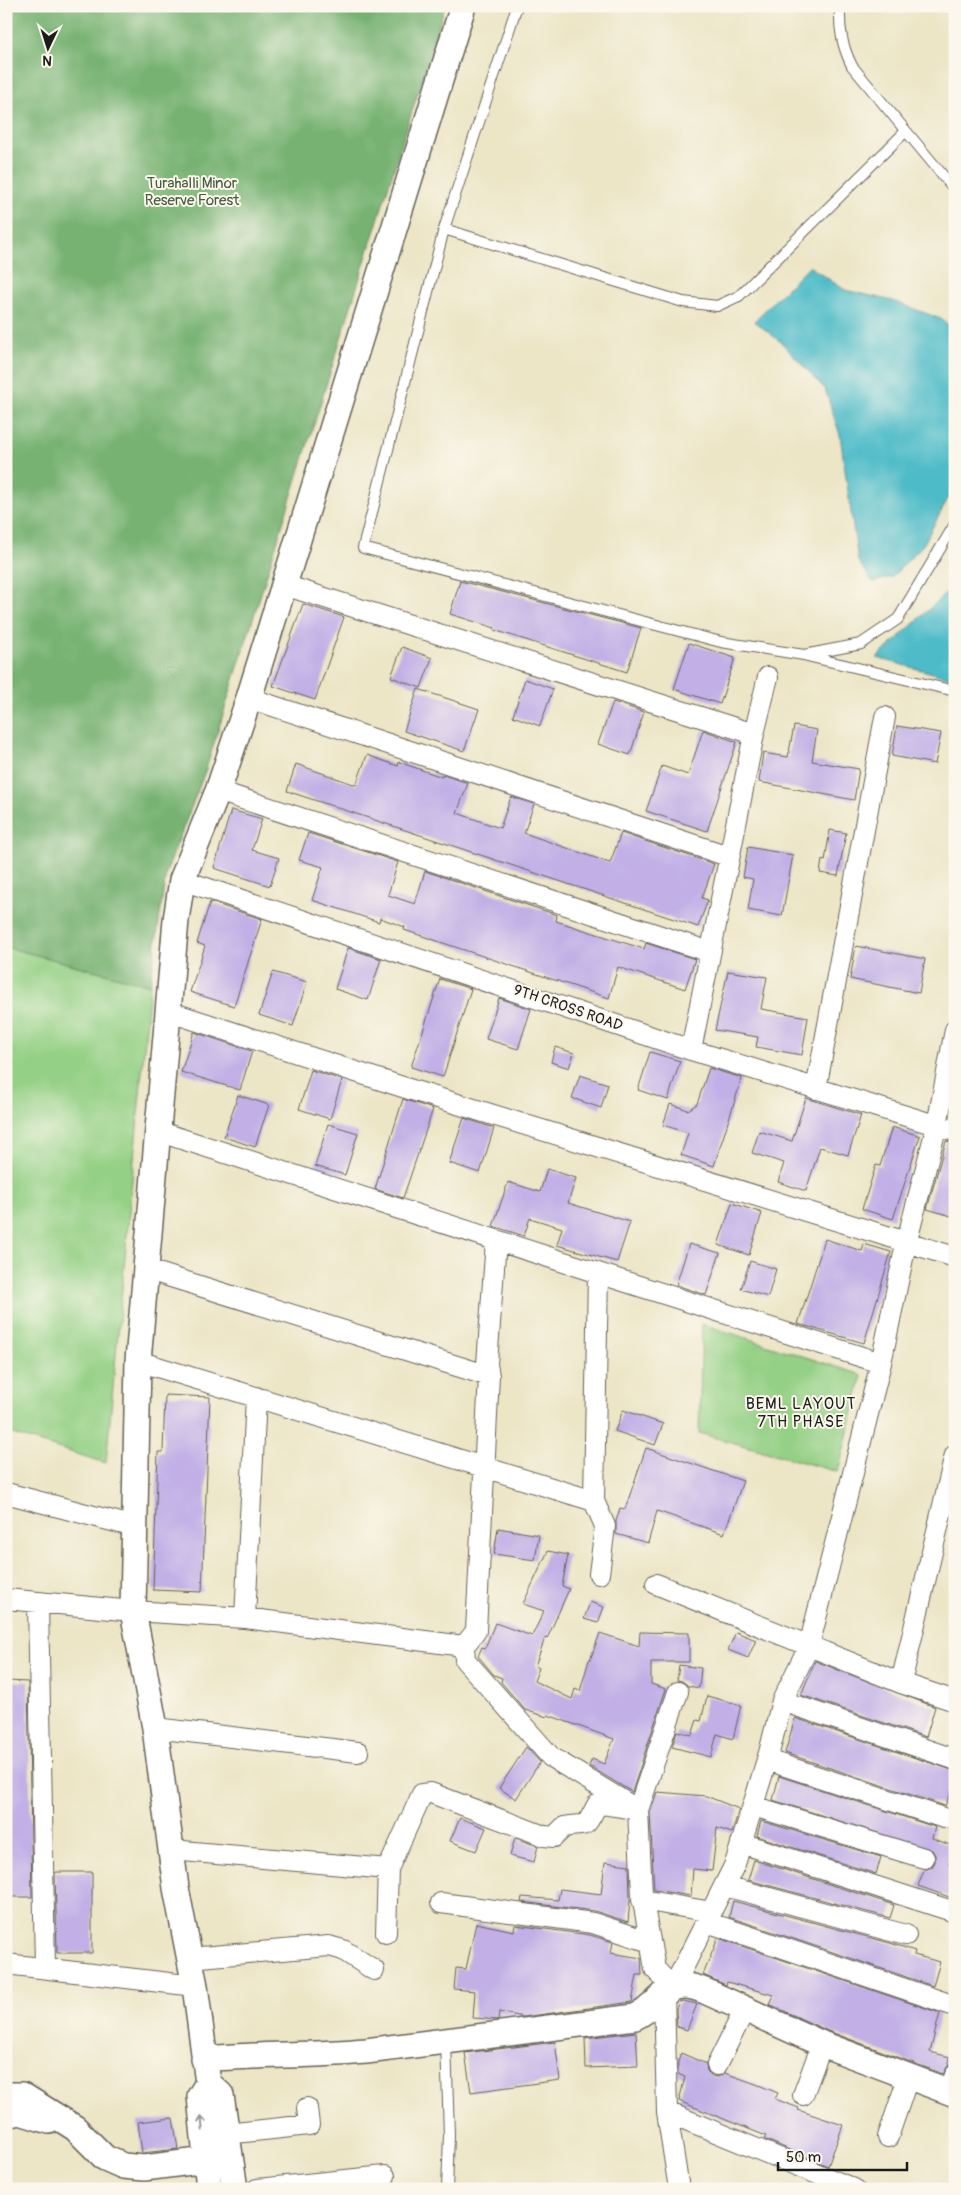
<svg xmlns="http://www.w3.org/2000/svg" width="961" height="2195" font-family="Pangolin,sans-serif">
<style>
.green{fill:#94d085;stroke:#587650}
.forest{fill:#77b272;stroke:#4a6747}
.water{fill:#4ebbc8;stroke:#356c72}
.building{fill:#c1afe6}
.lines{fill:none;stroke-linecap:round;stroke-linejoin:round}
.service-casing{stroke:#656258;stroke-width:12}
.minor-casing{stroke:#656258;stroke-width:22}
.tertiary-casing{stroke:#656258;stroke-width:28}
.service{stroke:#fff;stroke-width:10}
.minor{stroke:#fff;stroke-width:20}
.tertiary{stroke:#fff;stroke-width:25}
.oneway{stroke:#999}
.labels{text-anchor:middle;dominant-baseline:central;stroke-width:4;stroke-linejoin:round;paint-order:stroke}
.park-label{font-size:15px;fill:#465b41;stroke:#fbf7ec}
.street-label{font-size:15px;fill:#1c1c1c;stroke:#fbf7ec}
.neighbourhood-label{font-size:16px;letter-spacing:1px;fill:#1c1c1c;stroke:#fbf7ec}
</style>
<rect width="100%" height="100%" fill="#fbf7ec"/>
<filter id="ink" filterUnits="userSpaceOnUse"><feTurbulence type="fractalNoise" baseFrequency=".02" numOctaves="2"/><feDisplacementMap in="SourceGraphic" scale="10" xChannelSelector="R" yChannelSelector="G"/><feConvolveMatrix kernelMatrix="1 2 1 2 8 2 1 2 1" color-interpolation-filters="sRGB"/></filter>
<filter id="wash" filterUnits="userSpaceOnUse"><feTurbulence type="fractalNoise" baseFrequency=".0096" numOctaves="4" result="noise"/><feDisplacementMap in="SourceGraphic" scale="20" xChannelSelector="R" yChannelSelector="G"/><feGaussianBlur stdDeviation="1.12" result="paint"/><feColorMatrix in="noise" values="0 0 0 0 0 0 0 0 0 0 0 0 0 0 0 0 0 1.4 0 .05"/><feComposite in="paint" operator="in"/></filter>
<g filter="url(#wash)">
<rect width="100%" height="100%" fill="#ece5c6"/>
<path class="green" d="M 6,947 L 150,985 L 106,1463 L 6,1432 Z
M 702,1324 L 862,1375 L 838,1472 L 699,1433 Z"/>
<path class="forest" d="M 6,6 L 445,6 L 206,769 L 166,873 L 150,985 L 6,947 Z"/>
<path class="water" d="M 809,266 L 845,290 L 893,301 L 941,319 L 955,330 L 955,486 L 923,545 L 892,577 L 873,582 L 858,561 L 840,435 L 825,389 L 781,342 L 754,321 Z
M 955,577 L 955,679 L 877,658 L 946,593 Z"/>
<g id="blocks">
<path class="building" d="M 460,581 L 641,628 L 627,672 L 494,630 L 495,628 L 450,614 Z
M 303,604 L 344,617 L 315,700 L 273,686 Z
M 689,643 L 735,658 L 720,704 L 674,689 Z
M 402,647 L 432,658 L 421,688 L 391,677 Z
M 525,679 L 553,689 L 540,726 L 513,716 Z
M 418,689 L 479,709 L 464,751 L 404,731 Z
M 613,702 L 644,712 L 630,755 L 598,744 Z
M 794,726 L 817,730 L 812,761 L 859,769 L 854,800 L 759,782 L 763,753 L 788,757 Z
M 897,726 L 941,733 L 935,764 L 892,756 Z
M 703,730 L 737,742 L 707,831 L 646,811 L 662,766 L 688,775 Z
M 367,755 L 398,766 L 399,762 L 442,777 L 443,775 L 468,783 L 457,813 L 500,828 L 511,797 L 534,804 L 524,833 L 610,863 L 621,833 L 714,864 L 702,898 L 708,900 L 698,927 L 287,791 L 296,764 L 356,785 Z
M 231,810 L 262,819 L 252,850 L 279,858 L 270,886 L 214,868 Z
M 830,830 L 846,833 L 838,876 L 820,873 L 822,860 L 825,861 Z
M 308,833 L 398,862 L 388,895 L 415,904 L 425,871 L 557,915 L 556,921 L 644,949 L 646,943 L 695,959 L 685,989 L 618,967 L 609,998 L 404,930 L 405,927 L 380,918 L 379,922 L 312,900 L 323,867 L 299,860 Z
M 748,847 L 793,855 L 782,916 L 748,910 L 753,879 L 743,877 Z
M 210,902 L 262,919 L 234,1006 L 190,992 L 205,946 L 197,943 Z
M 856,946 L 925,959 L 919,993 L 850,979 Z
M 348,948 L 381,959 L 368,1000 L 335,989 Z
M 728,971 L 767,977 L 761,1009 L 808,1017 L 802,1055 L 756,1047 L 758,1037 L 715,1030 Z
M 273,972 L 307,982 L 293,1026 L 259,1015 Z
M 440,979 L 471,989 L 443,1077 L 411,1067 Z
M 499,998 L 531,1009 L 518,1049 L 486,1039 Z
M 194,1032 L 252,1051 L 240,1090 L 181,1072 Z
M 555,1047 L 574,1053 L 569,1068 L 551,1062 Z
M 650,1052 L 680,1061 L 668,1100 L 638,1090 Z
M 709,1068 L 742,1078 L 714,1166 L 681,1155 L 688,1133 L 663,1125 L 670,1104 L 688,1110 L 697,1104 Z
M 311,1070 L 342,1080 L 330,1119 L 299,1109 Z
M 580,1075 L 608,1084 L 601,1108 L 572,1098 Z
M 238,1095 L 269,1105 L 255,1147 L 224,1137 Z
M 806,1098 L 861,1115 L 848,1155 L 820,1147 L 806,1191 L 778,1182 L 784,1163 L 752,1153 L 759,1131 L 792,1141 Z
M 403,1099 L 433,1109 L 403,1198 L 375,1189 Z
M 464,1118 L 494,1128 L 480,1173 L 449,1163 Z
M 328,1124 L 358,1133 L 345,1175 L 315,1166 Z
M 892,1127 L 920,1136 L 893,1219 L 862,1209 L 876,1165 L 880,1166 Z
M 946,1141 L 955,1143 L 955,1217 L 927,1209 Z
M 547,1169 L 576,1178 L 568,1203 L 630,1222 L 617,1262 L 557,1245 L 562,1228 L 530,1218 L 524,1236 L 493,1226 L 508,1182 L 540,1192 Z
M 732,1203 L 762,1213 L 749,1255 L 718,1245 Z
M 825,1239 L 862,1251 L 864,1244 L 891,1252 L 864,1343 L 798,1324 Z
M 689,1244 L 720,1253 L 706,1295 L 676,1285 Z
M 750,1261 L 776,1269 L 768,1297 L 741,1289 Z
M 165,1395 L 210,1397 L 202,1592 L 153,1590 L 158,1452 L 163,1452 Z
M 623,1410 L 663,1424 L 655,1445 L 615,1431 Z
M 646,1448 L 743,1481 L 724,1534 L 657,1511 L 648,1543 L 616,1534 L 616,1521 L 620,1508 L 625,1509 Z
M 498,1528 L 539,1535 L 535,1560 L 494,1554 Z
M 548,1551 L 568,1555 L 562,1586 L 569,1589 L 547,1639 L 545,1638 L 535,1666 L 539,1668 L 534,1681 L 572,1699 L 575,1689 L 580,1691 L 589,1660 L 590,1660 L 600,1633 L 639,1646 L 640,1632 L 689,1633 L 689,1662 L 651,1662 L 651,1684 L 666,1689 L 632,1792 L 589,1766 L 592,1759 L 604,1764 L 614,1739 L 548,1715 L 547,1717 L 525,1710 L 501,1682 L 502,1678 L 494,1675 L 478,1656 L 482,1647 L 485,1648 L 495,1623 L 532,1636 L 544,1611 L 523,1604 Z
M 590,1602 L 604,1607 L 598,1623 L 584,1619 Z
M 736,1632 L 756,1640 L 748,1658 L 728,1650 Z
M 815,1661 L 935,1707 L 926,1737 L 801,1695 Z
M 679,1665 L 701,1668 L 699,1688 L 688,1686 L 682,1681 L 677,1680 Z
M 6,1681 L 28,1682 L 32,1897 L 6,1897 Z
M 707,1696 L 741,1705 L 733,1739 L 717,1734 L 711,1757 L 672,1747 L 677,1731 L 692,1735 L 697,1720 L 701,1721 Z
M 795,1718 L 955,1771 L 955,1783 L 945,1806 L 785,1753 Z
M 526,1747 L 540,1762 L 516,1799 L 499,1788 Z
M 779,1776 L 935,1827 L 932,1838 L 955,1847 L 949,1865 L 955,1867 L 955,1899 L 918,1886 L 924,1870 L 932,1867 L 935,1862 L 935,1855 L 932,1850 L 773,1800 Z
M 657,1792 L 706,1796 L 739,1809 L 732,1833 L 717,1828 L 712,1871 L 693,1869 L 691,1896 L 654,1890 L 650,1812 Z
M 460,1818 L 486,1828 L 476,1851 L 450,1841 Z
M 761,1821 L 881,1857 L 876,1874 L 757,1836 Z
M 515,1838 L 538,1846 L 534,1862 L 510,1856 Z
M 754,1860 L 894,1905 L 890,1918 L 748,1880 Z
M 605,1862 L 629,1865 L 630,1900 L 628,1922 L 595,1911 L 521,1902 L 522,1897 L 558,1900 L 560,1889 L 601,1894 Z
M 55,1872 L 92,1872 L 92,1953 L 57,1953 Z
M 733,1901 L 890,1943 L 915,1951 L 914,1955 L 940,1962 L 933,1986 L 729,1917 Z
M 476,1923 L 514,1931 L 515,1925 L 590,1935 L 613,1942 L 611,1953 L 641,1958 L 642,1975 L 637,1975 L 632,2002 L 523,2017 L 499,2012 L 498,2020 L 473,2018 L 475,1991 L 454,1989 L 456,1968 L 466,1969 Z
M 718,1938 L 940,2013 L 930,2052 L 950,2057 L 948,2066 L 943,2074 L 828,2031 L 769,2004 L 773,1995 L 727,1982 L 726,1985 L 703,1975 Z
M 683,2001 L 697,2004 L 687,2030 L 677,2027 L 676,2009 L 679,2002 Z
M 636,2032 L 638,2066 L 586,2068 L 585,2038 Z
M 555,2042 L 560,2080 L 471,2092 L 465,2053 Z
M 681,2053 L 706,2064 L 707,2071 L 712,2076 L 718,2077 L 725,2073 L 756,2084 L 778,2093 L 775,2099 L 799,2108 L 798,2110 L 843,2125 L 828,2166 L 764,2139 L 766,2136 L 679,2101 L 685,2077 L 678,2074 L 678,2062 Z
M 173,2118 L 178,2149 L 142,2153 L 138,2122 Z"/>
</g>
</g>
<g filter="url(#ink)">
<use href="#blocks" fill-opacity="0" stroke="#656258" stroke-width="1"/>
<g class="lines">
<g class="service-casing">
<path id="service" d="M 517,6 L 444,229 L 363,548 L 721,642 L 804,655 L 861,644 L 898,619 L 955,524
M 840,6 C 839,29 842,46 852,66 L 955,190
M 444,229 L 683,302 L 717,306 L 739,296 L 905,132
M 807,656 L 955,691
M 446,2041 L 449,2135 L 447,2189"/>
</g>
<g class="minor-casing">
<path id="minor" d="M 284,585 L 754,734 L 691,1050
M 249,698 L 728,856
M 754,734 L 768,677
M 218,791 L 710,952
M 182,880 L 691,1050 L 955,1131
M 167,1011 L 412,1090 L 955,1257
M 816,1089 L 885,717
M 496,1241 L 487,1364 L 489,1376 L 476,1631 L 464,1646 L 465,1660 L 551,1757 L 638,1810
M 145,1269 L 489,1376
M 598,1273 L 881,1363
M 138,1361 L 594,1501 L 598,1273 L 157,1131
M 6,1493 L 135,1527
M 594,1501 L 605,1526 L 599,1574
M 656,1584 L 901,1683 L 955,1701
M 6,1599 L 133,1611 L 245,1618 L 464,1646
M 38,1603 L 45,1967
M 245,1618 L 256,1397
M 901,1683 L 955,1455
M 678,1692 L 638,1810 L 642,1895 L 655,1969 L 673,1988 L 735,1864 L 769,1753 L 782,1701 L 809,1646 L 881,1363 L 906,1244 L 937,1125 L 955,1030
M 782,1701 L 954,1759
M 155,1728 L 358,1752
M 767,1760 L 944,1818
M 753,1806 L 924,1858
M 741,1843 L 955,1912
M 171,1850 L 388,1869 L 386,1933
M 388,1869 L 422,1794 L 431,1793 L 544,1836 L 554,1837 L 564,1827 C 589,1822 583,1832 597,1805 L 602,1804 L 629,1808
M 725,1886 L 906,1935
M 642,1900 L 712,1912
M 441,1903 L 593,1923 L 650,1942
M 707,1922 L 955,2006
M 189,1958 L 329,1946 L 343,1950 L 374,1970
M 6,1964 L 195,1986
M 664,1992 L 667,2112 L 679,2189
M 717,2065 L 745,2009
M 949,2092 L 955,2075
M 803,2095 L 822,2044
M 667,2112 L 854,2189
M 226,2134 L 309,2125 L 307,2108
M 888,2137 L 908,2078
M 257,2189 L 385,2176"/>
</g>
<g class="tertiary-casing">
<path id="tertiary" d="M 204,2059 C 258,2054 312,2056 366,2051 L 635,2017 C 664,2004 665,1974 705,1991 L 822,2044 L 955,2094
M 208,2083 L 200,2096 L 209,2189
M 6,2095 L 22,2095 L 75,2128 L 105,2158 L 123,2166 L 144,2168 L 230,2157
M 6,2115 L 20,2112 L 49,2121
M 235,2189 L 221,2095 L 208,2083 L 195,1986 L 176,1888 L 155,1728 L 133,1611 L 138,1361 L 176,920 L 182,880 L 218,791 L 249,698 L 463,6"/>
</g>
<use href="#service" class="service"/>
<use href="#minor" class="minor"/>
<use href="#tertiary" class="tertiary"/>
</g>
<defs><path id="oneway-shaft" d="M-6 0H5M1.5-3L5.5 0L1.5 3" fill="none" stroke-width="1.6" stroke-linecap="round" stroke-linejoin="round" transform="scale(1.25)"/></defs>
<use class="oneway" href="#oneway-shaft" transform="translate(202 2123) rotate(-95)"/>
</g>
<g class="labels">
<g class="park-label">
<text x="192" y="183">Turahalli Minor<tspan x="192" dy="17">Reserve Forest</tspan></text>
</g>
<g class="street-label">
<text transform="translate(568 1008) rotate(19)">9TH CROSS ROAD</text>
</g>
<g class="neighbourhood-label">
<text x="801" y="1404">BEML LAYOUT<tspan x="801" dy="18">7TH PHASE</tspan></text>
</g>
</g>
<rect width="961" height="2195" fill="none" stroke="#fbf7ec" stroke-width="25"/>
<g transform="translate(48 48) rotate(184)" stroke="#fbf7ec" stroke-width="4" paint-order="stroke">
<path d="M0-4L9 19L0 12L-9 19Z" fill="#1c1c1c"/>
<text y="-8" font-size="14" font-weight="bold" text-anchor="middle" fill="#1c1c1c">N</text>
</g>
<path d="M778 2162v8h129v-8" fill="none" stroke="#1c1c1c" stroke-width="2.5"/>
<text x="786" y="2162" font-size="15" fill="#1c1c1c" stroke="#fbf7ec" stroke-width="4" paint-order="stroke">50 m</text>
</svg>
